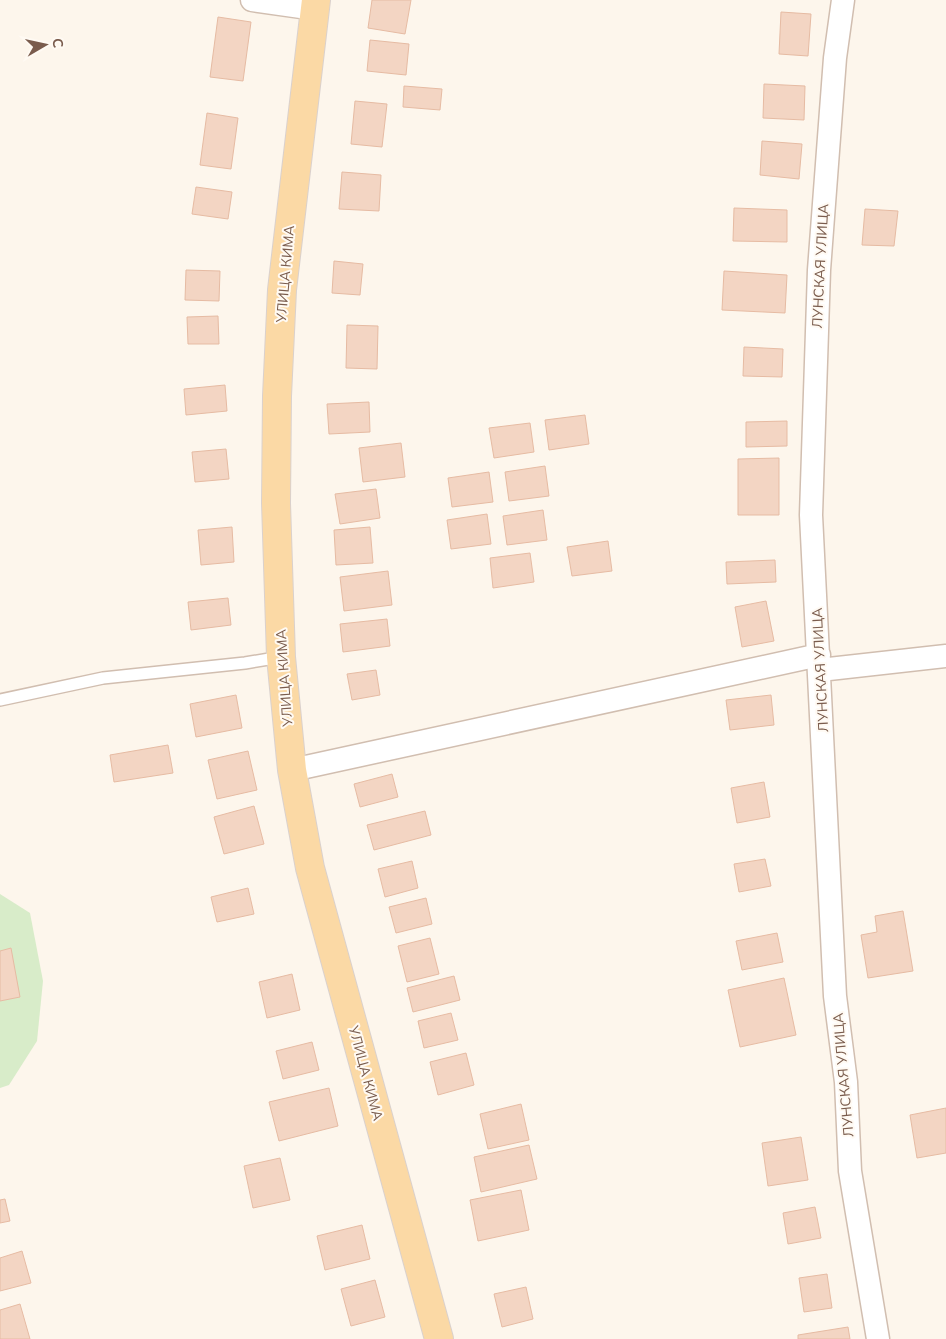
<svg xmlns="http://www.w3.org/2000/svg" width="946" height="1339" font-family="Mulish,sans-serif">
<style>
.green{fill:#d8ecc9}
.building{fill:#f3d5c3;stroke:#e6bba3}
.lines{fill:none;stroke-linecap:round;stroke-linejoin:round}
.service-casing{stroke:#d1beb0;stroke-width:14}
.minor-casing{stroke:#d1beb0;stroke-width:25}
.primary-casing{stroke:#dad1cd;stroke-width:30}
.service{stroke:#fff;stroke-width:11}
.minor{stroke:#fff;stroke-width:22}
.primary{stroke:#fbd9a5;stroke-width:28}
.labels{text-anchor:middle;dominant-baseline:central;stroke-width:4;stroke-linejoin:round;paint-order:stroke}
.street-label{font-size:14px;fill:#7a5c4d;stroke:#fffaf3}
</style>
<rect width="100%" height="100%" fill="#fdf6ec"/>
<path class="green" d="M 0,894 L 30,913 L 43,981 L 37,1041 L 9,1085 L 0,1088 Z"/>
<path class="building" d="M 372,0 L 411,0 L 405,34 L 368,28 Z
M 781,12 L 811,14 L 808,56 L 779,54 Z
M 218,17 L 251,22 L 243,81 L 210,77 Z
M 370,40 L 409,44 L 406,75 L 367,71 Z
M 764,84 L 805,86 L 804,120 L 763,118 Z
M 404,86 L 442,89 L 440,110 L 403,107 Z
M 355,101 L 387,104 L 382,147 L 351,144 Z
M 207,113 L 238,118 L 231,169 L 200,165 Z
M 762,141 L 802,144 L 799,179 L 760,175 Z
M 342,172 L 381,175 L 379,211 L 339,209 Z
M 196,187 L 232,192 L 228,219 L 192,214 Z
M 734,208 L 787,210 L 787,242 L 733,241 Z
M 865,209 L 898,211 L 894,246 L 862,245 Z
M 334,261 L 363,264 L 360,295 L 332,293 Z
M 186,270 L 220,271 L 219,301 L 185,300 Z
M 724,271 L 787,275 L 785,313 L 722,310 Z
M 218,316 L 219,344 L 188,344 L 187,317 Z
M 347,325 L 378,326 L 377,369 L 346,368 Z
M 744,347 L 783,349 L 782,377 L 743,376 Z
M 225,385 L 227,411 L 186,415 L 184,389 Z
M 369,402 L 370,432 L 329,434 L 327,404 Z
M 585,415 L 589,444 L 549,450 L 545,420 Z
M 787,421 L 787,446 L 746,447 L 746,422 Z
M 530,423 L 534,452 L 494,458 L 489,428 Z
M 401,443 L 405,477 L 363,482 L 359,448 Z
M 226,449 L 229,479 L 195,482 L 192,452 Z
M 779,458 L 779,515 L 738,515 L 738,459 Z
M 545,466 L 549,496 L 509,501 L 505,472 Z
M 489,472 L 493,502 L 452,507 L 448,478 Z
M 376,489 L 380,518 L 340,524 L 335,494 Z
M 543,510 L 547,540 L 507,545 L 503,516 Z
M 487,514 L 491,544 L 451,549 L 447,520 Z
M 232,527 L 234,562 L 201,565 L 198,530 Z
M 370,527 L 373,563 L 336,565 L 334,530 Z
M 608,541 L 612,571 L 572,576 L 567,547 Z
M 530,553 L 534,582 L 493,588 L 490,558 Z
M 775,560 L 776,582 L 727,584 L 726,562 Z
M 388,571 L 392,605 L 344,611 L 340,577 Z
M 228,598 L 231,625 L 191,630 L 188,602 Z
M 766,601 L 774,641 L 742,647 L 735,607 Z
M 387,619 L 390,646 L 343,652 L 340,624 Z
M 376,670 L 380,695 L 352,700 L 347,674 Z
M 236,695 L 242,728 L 196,737 L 190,704 Z
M 771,695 L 774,725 L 730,730 L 726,700 Z
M 168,745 L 173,773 L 114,782 L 110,755 Z
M 248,751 L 257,790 L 217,799 L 208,760 Z
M 392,774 L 398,797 L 360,807 L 354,784 Z
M 764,782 L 770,817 L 737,823 L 731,788 Z
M 254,806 L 264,844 L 224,854 L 214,817 Z
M 425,811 L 431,835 L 374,850 L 367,825 Z
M 765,859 L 771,886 L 739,892 L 734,864 Z
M 412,861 L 418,888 L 385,897 L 378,869 Z
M 248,888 L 254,914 L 217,922 L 211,897 Z
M 426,898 L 432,924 L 396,933 L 389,907 Z
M 903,911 L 913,971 L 868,978 L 861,935 L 877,932 L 875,916 Z
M 777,933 L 783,962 L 742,970 L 736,941 Z
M 430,938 L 439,974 L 407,982 L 398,946 Z
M 11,948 L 20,997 L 0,1001 L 0,951 Z
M 292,974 L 300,1010 L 267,1018 L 259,982 Z
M 454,976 L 460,1000 L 413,1012 L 407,988 Z
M 784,978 L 796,1035 L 740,1047 L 728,990 Z
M 451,1013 L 458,1040 L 424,1048 L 418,1021 Z
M 312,1042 L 319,1070 L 283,1079 L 276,1051 Z
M 466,1053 L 474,1085 L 438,1095 L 430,1062 Z
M 329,1088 L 338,1126 L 279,1141 L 269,1102 Z
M 521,1104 L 529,1140 L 488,1149 L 480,1114 Z
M 946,1108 L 946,1153 L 917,1158 L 910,1115 Z
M 801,1137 L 808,1180 L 768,1186 L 762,1143 Z
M 529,1145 L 537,1179 L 481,1192 L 474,1157 Z
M 280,1158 L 290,1200 L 253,1208 L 244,1166 Z
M 521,1190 L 529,1230 L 478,1241 L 470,1200 Z
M 5,1199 L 10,1221 L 0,1223 L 0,1200 Z
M 815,1207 L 821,1238 L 788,1244 L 783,1213 Z
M 362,1225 L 370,1259 L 325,1270 L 317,1236 Z
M 22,1251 L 31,1283 L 0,1291 L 0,1258 Z
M 827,1274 L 832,1308 L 804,1312 L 799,1278 Z
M 375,1280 L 385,1317 L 351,1326 L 341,1289 Z
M 526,1287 L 533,1319 L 502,1327 L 494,1294 Z
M 20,1304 L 30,1339 L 0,1339 L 0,1310 Z
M 848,1327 L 850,1339 L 798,1339 L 798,1335 Z"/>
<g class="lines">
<g class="service-casing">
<path id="service" d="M 0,700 L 103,678 L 245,663 L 281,657"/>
</g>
<g class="minor-casing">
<path id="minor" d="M 252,0 L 315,9
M 843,0 L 835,58 L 819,270 L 811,515 L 835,996 L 846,1082 L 850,1171 L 878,1339
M 820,670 L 946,656
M 292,770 L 819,655"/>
</g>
<g class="primary-casing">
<path id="primary" d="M 316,0 L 282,290 L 277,396 L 276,503 L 281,657 L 292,770 L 310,868 L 439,1339"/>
</g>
<use href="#service" class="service"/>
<use href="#minor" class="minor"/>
<use href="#primary" class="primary"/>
</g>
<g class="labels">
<g class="street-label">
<text transform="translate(820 266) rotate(-87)">ЛУНСКАЯ УЛИЦА</text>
<text transform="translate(285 274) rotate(-85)">УЛИЦА КИМА</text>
<text transform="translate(820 670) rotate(-93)">ЛУНСКАЯ УЛИЦА</text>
<text transform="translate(284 678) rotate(-94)">УЛИЦА КИМА</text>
<text transform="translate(366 1073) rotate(75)">УЛИЦА КИМА</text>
<text transform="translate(843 1075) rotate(-95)">ЛУНСКАЯ УЛИЦА</text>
</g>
</g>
<g transform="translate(45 45) rotate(81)" stroke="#fffaf3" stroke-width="4" paint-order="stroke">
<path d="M0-4L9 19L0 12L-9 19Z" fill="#7a5c4d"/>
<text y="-8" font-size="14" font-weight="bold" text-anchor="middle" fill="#7a5c4d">С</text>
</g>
</svg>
